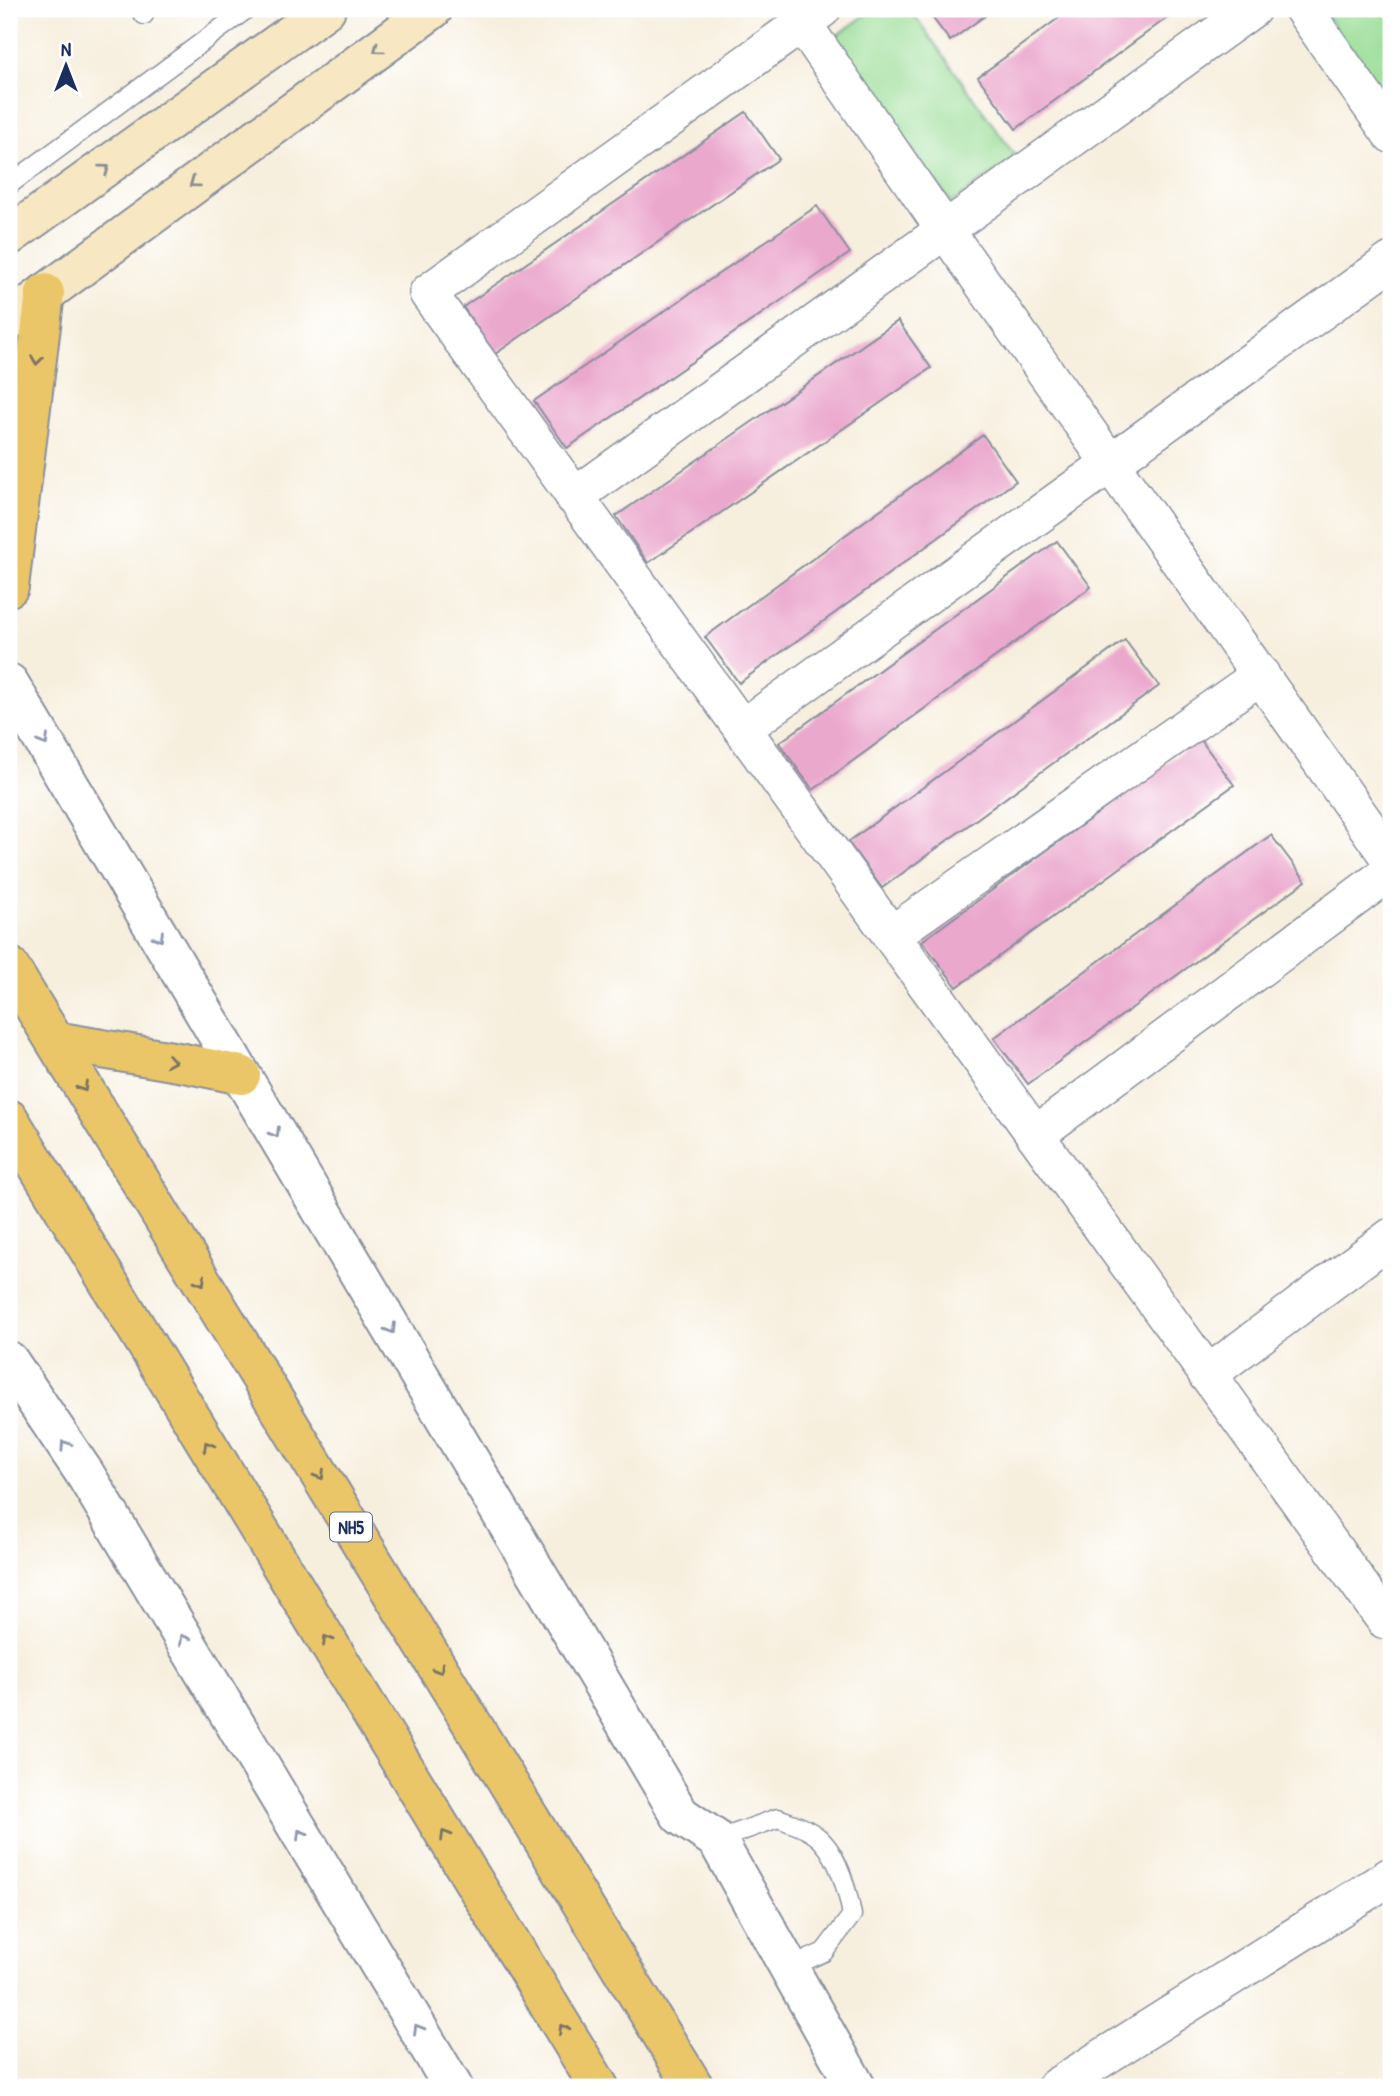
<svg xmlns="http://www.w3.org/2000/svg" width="1400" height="2096" font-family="'Patrick Hand',sans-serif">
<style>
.green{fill:#99dd95;stroke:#5a867a;stroke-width:2}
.building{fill:#eba8cd}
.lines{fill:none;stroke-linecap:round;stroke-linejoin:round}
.service-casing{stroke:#898f9e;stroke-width:21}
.minor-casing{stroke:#898f9e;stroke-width:40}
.tertiary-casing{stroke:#898f9e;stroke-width:42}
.secondary-casing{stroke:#898f9e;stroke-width:42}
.trunk-casing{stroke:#898f9e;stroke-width:42}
.service{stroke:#fff;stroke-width:18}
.minor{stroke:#fff;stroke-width:37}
.tertiary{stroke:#fff;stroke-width:38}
.secondary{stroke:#f7e8c3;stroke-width:38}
.trunk{stroke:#ebc669;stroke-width:38}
.oneway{stroke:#898c90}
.oneway2{stroke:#797363}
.oneway3{stroke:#8d97ae}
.labels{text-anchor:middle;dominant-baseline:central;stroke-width:5;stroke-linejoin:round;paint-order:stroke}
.shield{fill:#fff;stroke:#5f6d8e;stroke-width:2}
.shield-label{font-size:18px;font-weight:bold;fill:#1b2f5e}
</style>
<rect width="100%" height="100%" fill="#fff"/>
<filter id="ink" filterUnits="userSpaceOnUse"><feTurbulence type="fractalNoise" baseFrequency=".0143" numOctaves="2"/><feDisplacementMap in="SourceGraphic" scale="14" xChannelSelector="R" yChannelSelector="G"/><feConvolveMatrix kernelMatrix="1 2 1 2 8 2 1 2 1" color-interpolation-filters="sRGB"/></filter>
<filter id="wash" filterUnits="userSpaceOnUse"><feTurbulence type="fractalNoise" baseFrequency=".00686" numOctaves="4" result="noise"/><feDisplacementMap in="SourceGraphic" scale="28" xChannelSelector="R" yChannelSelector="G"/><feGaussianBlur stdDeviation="1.57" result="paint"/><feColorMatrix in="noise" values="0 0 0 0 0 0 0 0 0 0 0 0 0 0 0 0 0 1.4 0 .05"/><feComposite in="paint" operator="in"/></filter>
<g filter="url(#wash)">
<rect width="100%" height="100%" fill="#f7efde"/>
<path class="green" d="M 874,9 L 910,9 L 1016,157 L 951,203 L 832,39 Z
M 1322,9 L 1391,9 L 1391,109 Z"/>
<g id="blocks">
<path class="building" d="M 926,9 L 994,9 L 950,41 Z
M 1071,9 L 1179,9 L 1016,129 L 978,77 Z
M 746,112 L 779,159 L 495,354 L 463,307 Z
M 817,206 L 850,253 L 567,448 L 534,401 Z
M 898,321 L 931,368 L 648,563 L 616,516 Z
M 983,435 L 1016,481 L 739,683 L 705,637 Z
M 1057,541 L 1091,587 L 813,790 L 779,743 Z
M 1125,640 L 1159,686 L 882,888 L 848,842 Z
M 1200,739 L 1234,785 L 957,987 L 922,941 Z
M 1271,835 L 1306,881 L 1028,1084 L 994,1038 Z"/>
</g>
</g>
<g filter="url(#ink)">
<use href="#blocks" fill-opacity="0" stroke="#898f9e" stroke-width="2"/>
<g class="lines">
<g class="service-casing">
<path id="service" d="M 139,9 L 144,15
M 9,185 L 247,9
M 717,1840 L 778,1818 C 793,1824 812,1829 823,1842 C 839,1859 848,1893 852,1915 L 824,1952 L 789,1968"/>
</g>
<g class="minor-casing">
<path id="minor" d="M 822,9 L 428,293 L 1385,1620 L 1391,1615
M 1303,9 L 1391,134
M 802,23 L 945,230 L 1391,860
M 574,497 L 1252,9
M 743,728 L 1391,261
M 891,935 L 1261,675
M 1035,1135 L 1391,871
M 1207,1375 L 1391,1237
M 1056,2087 L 1391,1876"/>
</g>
<g class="tertiary-casing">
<path id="tertiary" d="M 9,683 L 680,1815 L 717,1840 L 856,2087
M 9,1361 L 85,1474 L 453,2087"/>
</g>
<g class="secondary-casing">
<path id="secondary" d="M 9,236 L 326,9
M 9,320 L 433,9"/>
</g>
<g class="trunk-casing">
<path id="trunk" d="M 9,587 L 45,293
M 9,966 L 694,2087
M 55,1041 L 184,1063 L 241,1075
M 9,1119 L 599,2087"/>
</g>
<use href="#service" class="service"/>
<use href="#minor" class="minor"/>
<use href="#tertiary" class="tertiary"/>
<use href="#secondary" class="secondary"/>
<use href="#trunk" class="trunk"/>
</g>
<defs><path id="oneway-chevron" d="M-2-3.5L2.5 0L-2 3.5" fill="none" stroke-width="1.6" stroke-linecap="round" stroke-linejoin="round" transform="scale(1.75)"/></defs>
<g class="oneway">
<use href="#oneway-chevron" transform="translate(378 49) rotate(144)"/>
<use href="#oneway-chevron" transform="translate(105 169) rotate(-36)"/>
<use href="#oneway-chevron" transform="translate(194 183) rotate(144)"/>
</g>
<g class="oneway2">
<use href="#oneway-chevron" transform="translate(37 360) rotate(97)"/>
<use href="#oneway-chevron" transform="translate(171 1061) rotate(9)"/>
<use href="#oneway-chevron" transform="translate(83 1087) rotate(59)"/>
<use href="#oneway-chevron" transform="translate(201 1281) rotate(59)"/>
<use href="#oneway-chevron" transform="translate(208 1446) rotate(-121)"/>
<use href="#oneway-chevron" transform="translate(320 1475) rotate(59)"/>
<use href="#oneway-chevron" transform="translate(327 1640) rotate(-121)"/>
<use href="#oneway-chevron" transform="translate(439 1669) rotate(59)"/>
<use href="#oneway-chevron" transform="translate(445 1835) rotate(-121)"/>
<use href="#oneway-chevron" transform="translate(563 2029) rotate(-121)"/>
</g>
<g class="oneway3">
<use href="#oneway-chevron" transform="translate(44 741) rotate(59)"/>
<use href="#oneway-chevron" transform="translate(159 937) rotate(59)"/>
<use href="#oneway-chevron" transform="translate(275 1133) rotate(59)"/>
<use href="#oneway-chevron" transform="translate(391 1329) rotate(59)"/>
<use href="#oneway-chevron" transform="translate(65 1445) rotate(-124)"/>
<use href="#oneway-chevron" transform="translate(184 1639) rotate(-121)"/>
<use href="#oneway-chevron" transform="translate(301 1834) rotate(-121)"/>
<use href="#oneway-chevron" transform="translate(418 2029) rotate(-121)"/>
</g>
</g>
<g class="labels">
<rect class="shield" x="330" y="1512.5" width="42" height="29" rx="5"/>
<g class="shield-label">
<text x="351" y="1527">NH5</text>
</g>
</g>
<rect width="1400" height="2096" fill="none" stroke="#fff" stroke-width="35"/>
<g transform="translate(66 66)" stroke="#ffffff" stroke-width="5" paint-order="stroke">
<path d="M0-5L12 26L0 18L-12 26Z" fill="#1b2f5e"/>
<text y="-10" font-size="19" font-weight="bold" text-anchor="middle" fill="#1b2f5e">N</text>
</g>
</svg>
